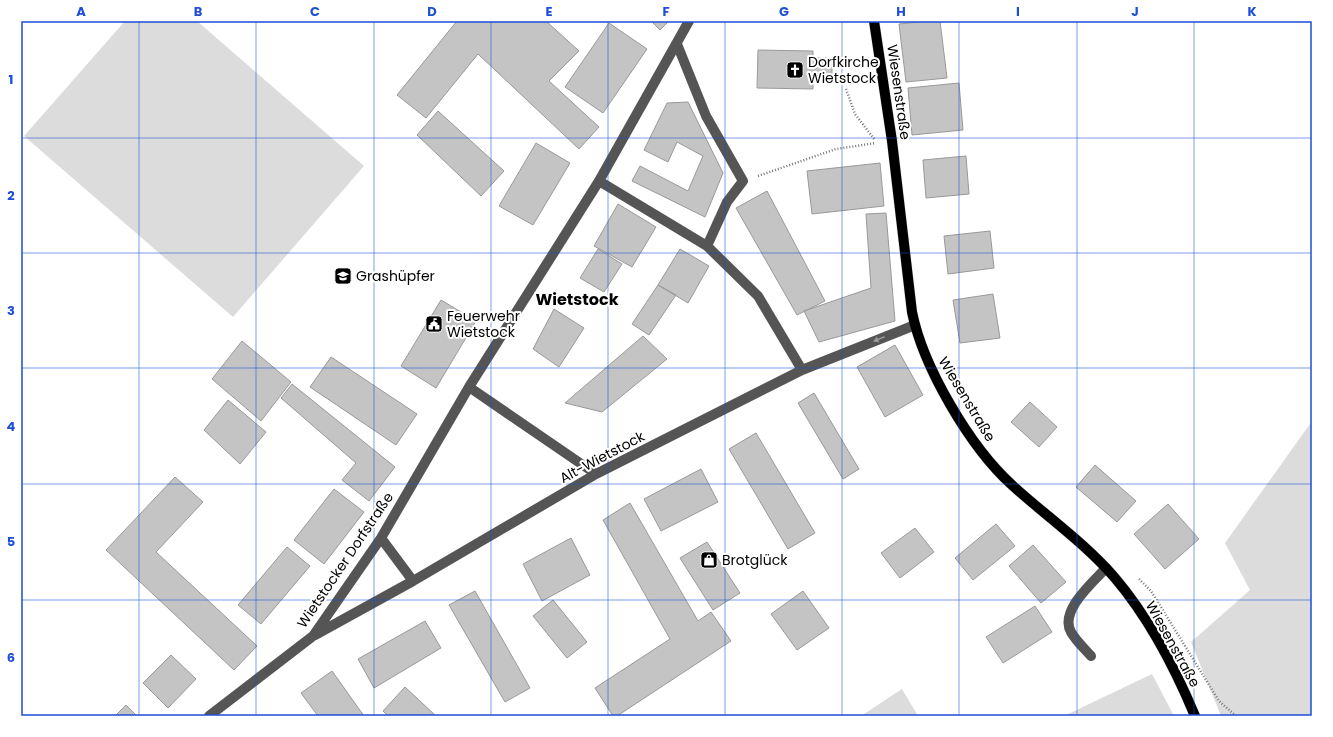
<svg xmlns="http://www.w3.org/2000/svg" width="1333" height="737" font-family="Poppins,sans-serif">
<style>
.green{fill:#dcdcdc}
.building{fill:#c4c4c4;stroke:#999}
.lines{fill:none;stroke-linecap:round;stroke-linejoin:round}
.major-casing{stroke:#dbdbdb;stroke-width:11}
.path{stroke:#777;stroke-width:2.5;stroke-dasharray:1 2;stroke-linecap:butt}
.minor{stroke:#555;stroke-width:10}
.major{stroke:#000;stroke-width:10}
.oneway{fill:#999}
.grid{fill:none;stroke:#1d4ed8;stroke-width:1;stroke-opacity:0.55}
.labels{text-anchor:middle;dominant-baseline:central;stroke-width:4;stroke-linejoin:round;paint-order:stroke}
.poi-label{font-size:14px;fill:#000;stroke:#fff;text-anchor:start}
.street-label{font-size:14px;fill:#000;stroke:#fff}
.quarter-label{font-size:16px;font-weight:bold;fill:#000;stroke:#fff}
.neatline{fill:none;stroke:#1d4ed8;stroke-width:1.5}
.grid-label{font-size:13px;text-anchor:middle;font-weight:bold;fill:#1d4ed8}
</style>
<rect width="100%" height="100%" fill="#fff"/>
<path class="green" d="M 125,21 L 197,21 L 364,166 L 233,317 L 24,136 Z
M 1312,421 L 1312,716 L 1221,716 L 1191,642 L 1250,590 L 1225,543 Z
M 1152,674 L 1174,716 L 1064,716 Z
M 902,689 L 918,716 L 861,716 Z"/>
<path class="building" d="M 457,21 L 546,21 L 579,51 L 549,81 L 599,127 L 579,149 L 478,54 L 426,118 L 397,95 Z
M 651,21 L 669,21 L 660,30 Z
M 928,21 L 940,21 L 947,78 L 906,82 L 899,24 Z
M 609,23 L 647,49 L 603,113 L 565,87 Z
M 758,50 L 813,51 L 813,58 L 832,58 L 832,82 L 813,81 L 813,89 L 757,88 Z
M 959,83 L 963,130 L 912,135 L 908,88 Z
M 688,102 L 723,173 L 705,217 L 632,181 L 640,166 L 688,191 L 703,156 L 677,142 L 668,162 L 644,150 L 667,103 Z
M 438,111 L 504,171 L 481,196 L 417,135 Z
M 536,143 L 570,163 L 533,225 L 499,206 Z
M 966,156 L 969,194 L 926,198 L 923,160 Z
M 880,163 L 884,206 L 812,214 L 807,171 Z
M 767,191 L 825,301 L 797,315 L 736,208 Z
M 618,204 L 656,227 L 632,267 L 594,246 Z
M 886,213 L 895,321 L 819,342 L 804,311 L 871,288 L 866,214 Z
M 990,231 L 994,268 L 948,274 L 944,236 Z
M 598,249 L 622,264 L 604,292 L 580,278 Z
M 680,249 L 709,266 L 688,303 L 658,285 Z
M 658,285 L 676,295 L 649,335 L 632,324 Z
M 993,294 L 1000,338 L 960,343 L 953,300 Z
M 441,300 L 476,321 L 436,388 L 401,366 Z
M 554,309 L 584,328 L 559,367 L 533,349 Z
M 643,336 L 667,359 L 602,412 L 565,403 Z
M 242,341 L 291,382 L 261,421 L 212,379 Z
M 895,345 L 923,395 L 885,417 L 857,367 Z
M 331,357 L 417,414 L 396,445 L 310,387 Z
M 292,384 L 395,467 L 369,501 L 342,480 L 356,463 L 281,398 Z
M 814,393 L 859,469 L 843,479 L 798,403 Z
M 228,400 L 266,432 L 240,464 L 204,430 Z
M 1030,402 L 1057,427 L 1039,447 L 1011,422 Z
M 756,433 L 815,533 L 788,549 L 729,449 Z
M 1095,465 L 1136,501 L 1117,522 L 1076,487 Z
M 701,469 L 718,502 L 661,531 L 644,499 Z
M 175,477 L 203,502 L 156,552 L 257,646 L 234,670 L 106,550 Z
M 334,489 L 364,512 L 324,564 L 294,540 Z
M 630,503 L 698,621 L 711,612 L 731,641 L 617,716 L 613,716 L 595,688 L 670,639 L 603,520 Z
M 1168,504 L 1199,539 L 1165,569 L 1134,534 Z
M 996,524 L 1015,546 L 973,580 L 955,558 Z
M 915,528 L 934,552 L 900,578 L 881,553 Z
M 571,538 L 590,575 L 542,601 L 523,564 Z
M 707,542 L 740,593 L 713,610 L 680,558 Z
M 1033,545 L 1066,582 L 1041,603 L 1009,566 Z
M 287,547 L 310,566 L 261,624 L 238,605 Z
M 475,591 L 530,688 L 505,702 L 449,605 Z
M 803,591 L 829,628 L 797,650 L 771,614 Z
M 553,600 L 587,642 L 567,658 L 533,616 Z
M 1035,606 L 1052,632 L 1003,663 L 986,637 Z
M 425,621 L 441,648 L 374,688 L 358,659 Z
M 171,655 L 196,679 L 168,708 L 143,683 Z
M 332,671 L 364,716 L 318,716 L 301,693 Z
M 405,687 L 436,716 L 388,716 L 383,711 Z
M 126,705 L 137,716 L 115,716 Z"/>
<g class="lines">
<g class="major-casing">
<path id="major" d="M 874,21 L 892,141 L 912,312 C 923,367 970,447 1012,485 C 1046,516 1085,543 1115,578 C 1149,618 1175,668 1195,716"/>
</g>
<path class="path" d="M 846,89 L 855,114 L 875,140
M 758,176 L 836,149 L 876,143
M 1139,579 L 1151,591 L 1219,701 L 1236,716"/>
<path class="minor" d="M 677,44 L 706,116 L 743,181 L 727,202 L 707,246
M 599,181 L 707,246 L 758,296 L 802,370
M 469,387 L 596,474
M 381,538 L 413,581
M 315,635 L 413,581 L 596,474 L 802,370 L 915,325
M 1091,656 C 1085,649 1076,641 1071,632 C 1059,611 1093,582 1106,568
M 209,716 L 313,636 L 381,538 L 469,387 L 599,181 L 689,21"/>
<use href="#major" class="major"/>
</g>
<defs><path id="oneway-solid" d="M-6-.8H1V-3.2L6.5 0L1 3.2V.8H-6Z"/></defs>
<use class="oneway" href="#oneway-solid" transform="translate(879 339) rotate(158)"/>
<path class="grid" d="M 139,21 L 139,716M 256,21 L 256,716M 374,21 L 374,716M 491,21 L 491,716M 608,21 L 608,716M 725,21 L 725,716M 842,21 L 842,716M 959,21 L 959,716M 1077,21 L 1077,716M 1194,21 L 1194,716M 21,138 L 1312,138M 21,253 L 1312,253M 21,368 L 1312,368M 21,484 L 1312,484M 21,600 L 1312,600"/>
<defs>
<g id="church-square" transform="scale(0.9)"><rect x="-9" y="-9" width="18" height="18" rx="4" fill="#000" stroke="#fff"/><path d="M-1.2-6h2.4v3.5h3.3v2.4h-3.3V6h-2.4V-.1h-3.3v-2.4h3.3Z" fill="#fff"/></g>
<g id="school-square" transform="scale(0.9)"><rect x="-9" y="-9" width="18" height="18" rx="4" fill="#000" stroke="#fff"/><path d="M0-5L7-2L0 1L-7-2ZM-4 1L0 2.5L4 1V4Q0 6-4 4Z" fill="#fff"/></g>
<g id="civic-square" transform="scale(0.9)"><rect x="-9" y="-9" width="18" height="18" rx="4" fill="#000" stroke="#fff"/><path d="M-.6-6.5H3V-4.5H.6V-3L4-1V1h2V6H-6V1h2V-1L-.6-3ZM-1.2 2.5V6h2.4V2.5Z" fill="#fff"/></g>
<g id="shop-square" transform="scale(0.9)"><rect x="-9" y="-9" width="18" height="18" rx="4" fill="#000" stroke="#fff"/><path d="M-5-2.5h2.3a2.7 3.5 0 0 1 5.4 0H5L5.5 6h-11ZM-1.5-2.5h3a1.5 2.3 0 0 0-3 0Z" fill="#fff"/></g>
</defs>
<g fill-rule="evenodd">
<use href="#church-square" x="795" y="70"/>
<use href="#school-square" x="343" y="276"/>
<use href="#civic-square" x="434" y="324"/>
<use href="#shop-square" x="709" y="560"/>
</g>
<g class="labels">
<g class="poi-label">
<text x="808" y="62">Dorfkirche<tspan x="808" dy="16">Wietstock</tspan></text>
<text x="356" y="276">Grashüpfer</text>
<text x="447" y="316">Feuerwehr<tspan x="447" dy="16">Wietstock</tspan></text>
<text x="722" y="560">Brotglück</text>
</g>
<g class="street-label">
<text transform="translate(899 92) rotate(82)">Wiesenstraße</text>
<text transform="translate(967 399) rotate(59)">Wiesenstraße</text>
<text transform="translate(602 457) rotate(-28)">Alt-Wietstock</text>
<text transform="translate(345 560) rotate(-56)">Wietstocker Dorfstraße</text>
<text transform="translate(1173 644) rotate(61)">Wiesenstraße</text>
</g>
<g class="quarter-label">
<text x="577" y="299">Wietstock</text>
</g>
</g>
<rect width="1333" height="737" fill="none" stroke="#ffffff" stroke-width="44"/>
<rect x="22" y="22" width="1289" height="693" class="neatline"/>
<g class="grid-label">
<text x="81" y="16">A</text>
<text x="198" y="16">B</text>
<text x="315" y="16">C</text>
<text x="432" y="16">D</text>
<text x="549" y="16">E</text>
<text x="666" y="16">F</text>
<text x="784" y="16">G</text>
<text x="901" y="16">H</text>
<text x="1018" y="16">I</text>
<text x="1135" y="16">J</text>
<text x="1252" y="16">K</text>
<text x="11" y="84">1</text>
<text x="11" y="200">2</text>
<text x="11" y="315">3</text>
<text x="11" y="431">4</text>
<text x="11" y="546">5</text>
<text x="11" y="662">6</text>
</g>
</svg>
